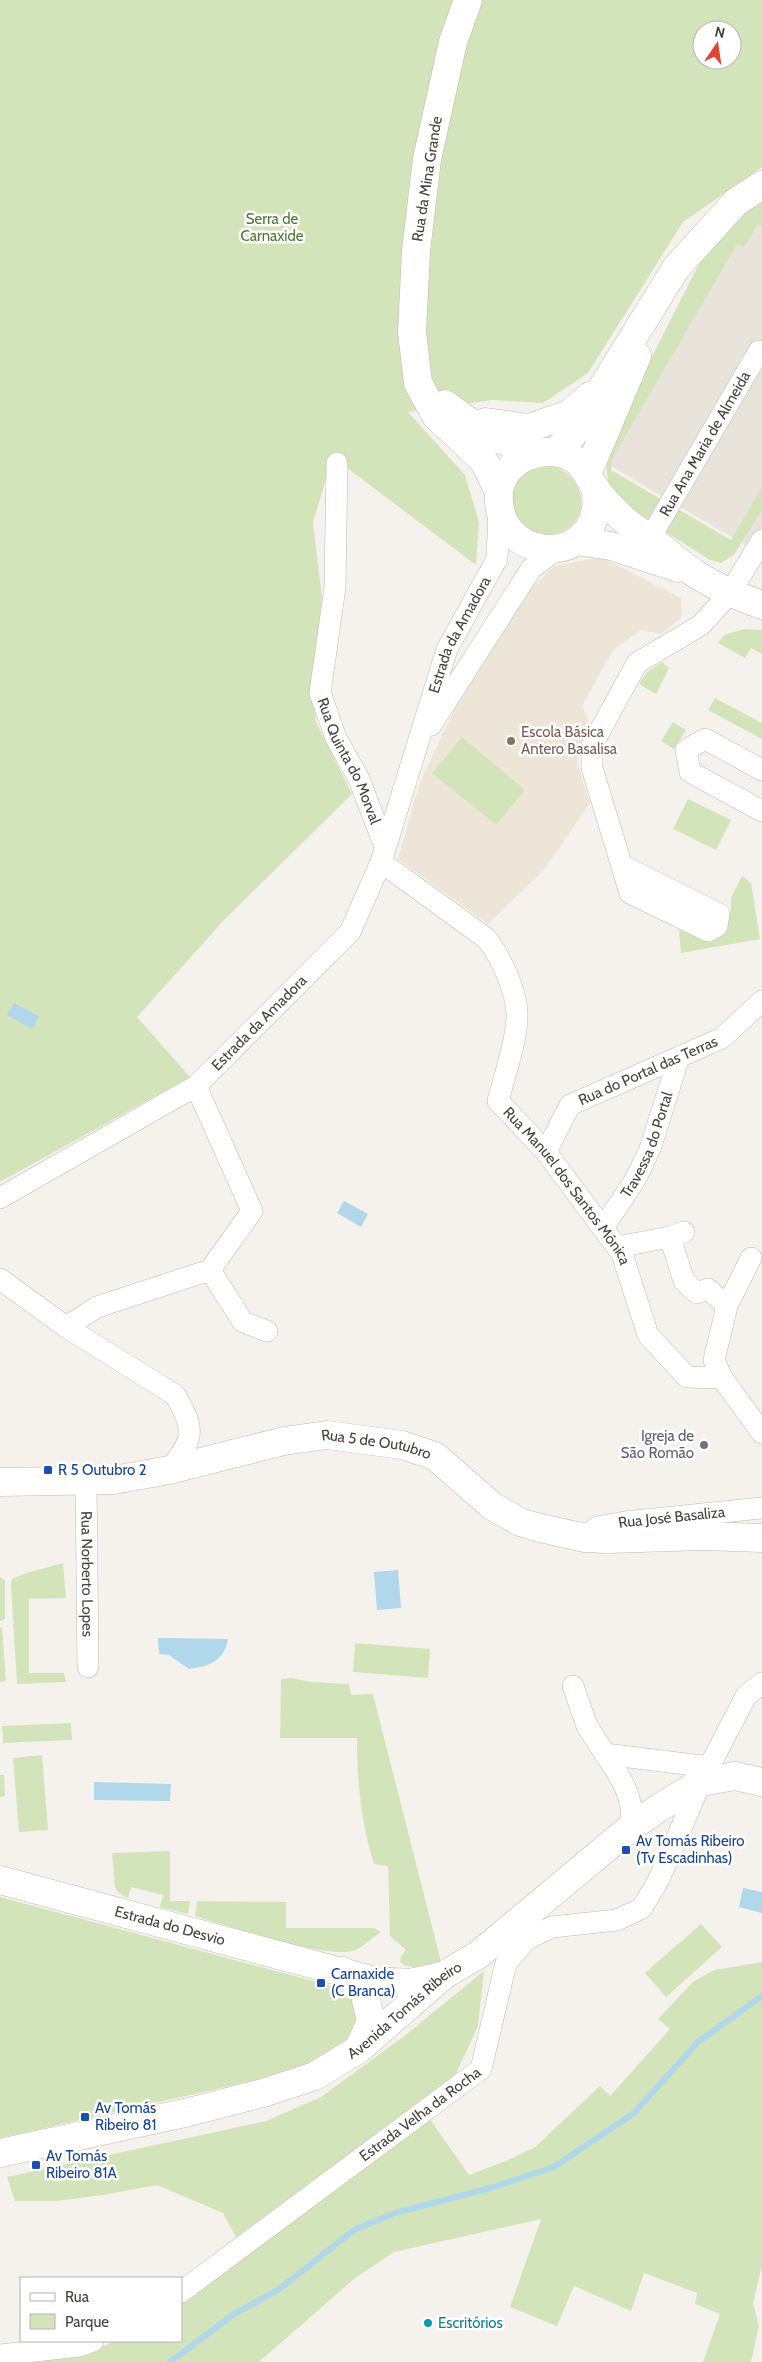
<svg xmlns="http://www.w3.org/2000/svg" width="762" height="2362" font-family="Cabin,sans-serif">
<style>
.residential{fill:#e8e3db}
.education{fill:#ece5d8}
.green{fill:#d4e4ba;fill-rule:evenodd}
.water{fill:#b0d7ea}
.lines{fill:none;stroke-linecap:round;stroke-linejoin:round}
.stream{stroke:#b0d7ea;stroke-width:6}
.minor-casing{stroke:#bfb9b0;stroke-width:22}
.tertiary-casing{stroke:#bfb9b0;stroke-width:29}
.minor{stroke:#fff;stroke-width:21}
.tertiary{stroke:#fff;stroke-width:28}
.education-dot{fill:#8d6e63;stroke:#fff;stroke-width:2}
.worship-dot{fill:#6b7280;stroke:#fff;stroke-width:2}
.transit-dot{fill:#1a4fb4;stroke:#fff;stroke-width:2}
.culture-dot{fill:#0f9aa8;stroke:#fff;stroke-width:2}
.labels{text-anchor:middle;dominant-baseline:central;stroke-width:5;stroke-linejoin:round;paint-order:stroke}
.street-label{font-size:15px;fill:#48423b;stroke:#fff}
.park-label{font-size:15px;fill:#517533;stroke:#fff}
.education-label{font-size:15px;fill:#785e54;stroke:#fff;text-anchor:start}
.worship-label{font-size:15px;fill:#5b616d;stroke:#fff;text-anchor:end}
.transit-label{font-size:15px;fill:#164399;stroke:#fff;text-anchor:start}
.culture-label{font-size:15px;fill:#0d838f;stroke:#fff;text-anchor:start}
</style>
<rect width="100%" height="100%" fill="#f5f2ed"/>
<path class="residential" d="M 762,213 L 762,551 L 745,545 L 602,461 L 723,253 Z"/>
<path class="education" d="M 601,557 L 681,598 L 682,617 L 661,634 L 641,630 L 613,650 L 582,706 L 588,719 L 577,762 L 590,803 L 543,871 L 488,924 L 398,859 L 419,785 L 452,714 L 527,592 L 555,566 Z"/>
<path class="green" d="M 0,0 L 762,0 L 762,167 L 683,222 L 588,373 L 543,403 L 492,400 L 408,412 L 465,475 L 479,522 L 476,565 L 347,468 L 330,465 L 313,523 L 322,597 L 312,693 L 316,722 L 352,794 L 225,919 L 137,1017 L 190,1077 L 0,1182 ZM 702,30 L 732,30 L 732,60 L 702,60 Z
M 762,199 L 762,226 L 758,224 L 744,247 L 737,244 L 612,459 L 611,470 L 731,540 L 762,487 L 762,510 L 734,555 L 721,563 L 710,560 L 647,520 L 618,496 L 608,482 L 606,461 L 637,386 L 705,252 L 738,215 Z
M 551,465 C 595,480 590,535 544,535 C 540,535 535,536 532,535 C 526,532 520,524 514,520 L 512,484 L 529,468 Z
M 744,629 L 762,630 L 762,654 L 751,648 L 745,658 L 718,643 L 724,635 Z
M 662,662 L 669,668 L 656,694 L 639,684 L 647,672 Z
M 715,698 L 762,723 L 762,739 L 708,710 Z
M 673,722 L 686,730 L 674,749 L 661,741 Z
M 462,737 L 525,790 L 496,825 L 432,773 Z
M 688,799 L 731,820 L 716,850 L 673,829 Z
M 742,876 L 751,883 L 760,939 L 681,953 L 679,930 L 711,941 L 727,925 L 731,910 L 731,898 Z
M 63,1563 L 66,1598 L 29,1599 L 29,1673 L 64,1673 L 66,1682 L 17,1684 L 11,1585 L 12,1579 L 26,1573 Z
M 0,1577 L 5,1581 L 5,1619 L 0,1621 Z
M 0,1627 L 2,1627 L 6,1681 L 0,1682 Z
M 355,1643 L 430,1649 L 428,1678 L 353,1672 Z
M 291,1678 L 311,1682 L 349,1684 L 351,1695 L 373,1694 L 441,1962 C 428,1965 411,1972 400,1962 L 401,1956 L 406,1950 L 390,1936 L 388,1866 L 374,1864 C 361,1822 357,1782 357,1738 L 280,1738 L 281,1679 Z
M 71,1723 L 72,1740 L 3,1743 L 2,1726 Z
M 42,1755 L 48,1830 L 19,1832 L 13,1758 Z
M 0,1775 L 4,1775 L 5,1796 L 0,1797 Z
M 170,1851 L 170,1901 L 190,1901 L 188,1914 L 160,1907 L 163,1895 L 131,1887 L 128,1898 C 122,1896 118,1893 115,1887 L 112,1853 Z
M 0,1897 L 328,1985 C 352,1995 353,1998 358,2023 L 348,2042 L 307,2065 L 252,2081 L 0,2138 Z
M 197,1901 L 286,1902 L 286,1928 L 374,1928 L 381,1932 C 373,1937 364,1946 356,1950 C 330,1961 226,1925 195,1916 Z
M 701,1924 L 722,1947 L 666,1997 L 645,1973 Z
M 762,1962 L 762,2266 L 753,2303 L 759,2326 L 751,2362 L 703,2362 L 720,2314 L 695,2304 L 697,2293 L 644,2273 L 631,2311 L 574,2286 L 557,2326 L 510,2307 L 541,2219 L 394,2252 L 354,2279 L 259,2362 L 39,2362 L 94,2350 L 115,2341 L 181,2341 L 181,2302 L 429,2118 L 469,2175 L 508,2160 L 535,2147 L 600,2086 L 610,2096 L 670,2029 L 658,2019 L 693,1982 L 714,1970 Z
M 484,1971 L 478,2026 L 455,2076 L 236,2237 L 223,2213 L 157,2185 L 103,2195 L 57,2201 L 15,2201 L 7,2177 L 266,2121 L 321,2097 L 403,2037 Z"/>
<path class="water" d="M 14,1003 L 39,1016 L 32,1029 L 7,1015 Z
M 344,1201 L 368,1214 L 361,1227 L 337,1213 Z
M 398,1570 L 401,1608 L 377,1610 L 374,1572 Z
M 158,1638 L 228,1639 C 224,1661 210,1666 189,1669 L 169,1655 L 159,1654 Z
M 94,1782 L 171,1784 L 170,1801 L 94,1800 Z
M 743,1888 L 762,1892 L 762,1913 L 739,1907 Z"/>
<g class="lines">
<path class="stream" d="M 170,2362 L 234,2314 L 278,2290 L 354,2230 L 395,2213 L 494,2187 L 554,2167 L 634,2113 L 698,2042 L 762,1996"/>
<g class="minor-casing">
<g id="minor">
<path id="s1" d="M 337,463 L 335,587 L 320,693 L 336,738 L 359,779 L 385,847"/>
<path id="s2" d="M 650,538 L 759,351"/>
<path d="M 431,725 L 531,569 L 558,548"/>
<path d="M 762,770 L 705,739 L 686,750 L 690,772 L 762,811"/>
<path id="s3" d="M 381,862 L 487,939 C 501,958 518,993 517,1017 C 517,1039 504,1078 498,1101 L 546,1152 L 622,1254 L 648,1335 L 687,1377 L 722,1378 L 762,1433"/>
<path d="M 623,866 L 719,914 L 717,926 L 708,931 L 630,893 L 592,768 L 592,745 L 637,663 L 701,625 L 730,593 L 762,540"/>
<path id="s4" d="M 546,1152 L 570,1105 L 722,1038 L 762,1001"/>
<path id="s5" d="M 0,1198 L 196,1086 L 350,932 L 381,862 L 447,649 L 497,559 L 499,511"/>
<path id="s6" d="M 603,1228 L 635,1180 L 650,1149 L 679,1057"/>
<path d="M 670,1237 L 684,1281 L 697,1293 L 708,1289 L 727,1306"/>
<path d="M 617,1247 L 670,1237 L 684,1232"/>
<path d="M 210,1270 L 243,1322 L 267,1331"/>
<path d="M 0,1279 L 66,1327 L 175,1395 C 196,1430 194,1439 169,1470"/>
<path d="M 66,1327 L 97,1307 L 210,1270 L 252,1211 L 196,1086"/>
<path d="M 722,1378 L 714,1360 L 727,1306 L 751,1258"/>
<path id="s7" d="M 86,1480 L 88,1667"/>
<path id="s8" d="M 585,1537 L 597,1527 L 625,1522 L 762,1508"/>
<path d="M 573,1686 L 587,1726 L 605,1754 L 710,1767"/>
<path d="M 605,1754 C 620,1776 637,1801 630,1828"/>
<path id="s9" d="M 181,2292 L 481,2069 L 506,1963 L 527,1939 L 552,1927 L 617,1920 L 642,1908 L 658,1881 L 701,1782 L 746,1696 L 762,1683"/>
<path d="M 0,2355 L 79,2346 L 93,2341"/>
</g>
</g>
<g class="tertiary-casing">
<g id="tertiary">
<path d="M 468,0 L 453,42 L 427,159 L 416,251 L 412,332 L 418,383 L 436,416 L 484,461 L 499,492"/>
<path d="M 445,404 L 489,436 L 536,452"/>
<path d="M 485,422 L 529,428 L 569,414 L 590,396"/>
<path d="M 556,452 L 575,432 L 676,268 L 736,202 L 762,185"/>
<path d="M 588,472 L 637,356"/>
<path d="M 596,490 C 596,495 597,503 596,509 C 587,569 495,559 499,494 C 501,459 546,441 574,459 C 586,467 588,478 596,489 C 602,499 613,509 621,517 C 630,526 642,532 652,540 C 667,551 681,565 697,575 C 718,588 739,597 762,605"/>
<path d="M 576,541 L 611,546 L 678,568"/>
<path id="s10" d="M 0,1482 L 114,1480 L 169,1470 L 284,1441 L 327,1435 L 402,1445 L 435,1456 L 492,1506 L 520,1522 L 536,1527 L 585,1538 L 607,1539 L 703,1536 L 762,1538"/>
<path id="s11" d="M 0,1880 L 375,1981 L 410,1983 L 442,1976"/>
<path d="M 343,1971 L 364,1991 L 371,2021 L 359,2048"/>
<path id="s12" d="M 0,2153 L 189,2112 L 263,2093 L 315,2076 L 359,2049 L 444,1975 L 478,1955 L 630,1828 L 659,1808 L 701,1782 L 735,1776 L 762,1782"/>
</g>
</g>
<use href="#minor" class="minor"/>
<use href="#tertiary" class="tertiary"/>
</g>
<circle class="education-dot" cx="511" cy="741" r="5"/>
<circle class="worship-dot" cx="704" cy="1445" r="5"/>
<g class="transit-dot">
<rect x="43" y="1465" width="10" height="10" rx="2.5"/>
<rect x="621" y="1845" width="10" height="10" rx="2.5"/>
<rect x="316" y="1978" width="10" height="10" rx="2.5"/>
<rect x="80" y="2112" width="10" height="10" rx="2.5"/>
<rect x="31" y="2160" width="10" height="10" rx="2.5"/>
</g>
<circle class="culture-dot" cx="428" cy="2323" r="5"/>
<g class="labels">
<g class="street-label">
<text transform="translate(427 179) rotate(-81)">Rua da Mina Grande</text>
<text stroke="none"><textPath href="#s2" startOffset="109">Rua Ana Maria de Almeida</textPath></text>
<text stroke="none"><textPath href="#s5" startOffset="761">Estrada da Amadora</textPath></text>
<text stroke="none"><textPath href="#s1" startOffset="305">Rua Quinta do Morval</textPath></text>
<text stroke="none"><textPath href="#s5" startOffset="315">Estrada da Amadora</textPath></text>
<text stroke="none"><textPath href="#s4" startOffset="138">Rua do Portal das Terras</textPath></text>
<text stroke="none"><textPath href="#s6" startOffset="95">Travessa do Portal</textPath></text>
<text stroke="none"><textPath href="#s3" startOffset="412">Rua Manuel dos Santos Mónica</textPath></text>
<text stroke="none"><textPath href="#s10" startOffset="382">Rua 5 de Outubro</textPath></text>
<text stroke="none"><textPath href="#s8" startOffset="91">Rua José Basaliza</textPath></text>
<text stroke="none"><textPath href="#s7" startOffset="94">Rua Norberto Lopes</textPath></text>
<text stroke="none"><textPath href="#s11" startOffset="176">Estrada do Desvio</textPath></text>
<text stroke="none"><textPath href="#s12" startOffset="436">Avenida Tomás Ribeiro</textPath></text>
<text stroke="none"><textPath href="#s9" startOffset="298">Estrada Velha da Rocha</textPath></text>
</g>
<g class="park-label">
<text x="272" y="219">Serra de<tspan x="272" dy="17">Carnaxide</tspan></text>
</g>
<g class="education-label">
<text x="521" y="732">Escola Básica<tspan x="521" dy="17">Antero Basalisa</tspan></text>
</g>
<g class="worship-label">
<text x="694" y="1436">Igreja de<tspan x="694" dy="17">São Romão</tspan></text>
</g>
<g class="transit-label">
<text x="58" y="1470">R 5 Outubro 2</text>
<text x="636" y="1841">Av Tomás Ribeiro<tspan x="636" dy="17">(Tv Escadinhas)</tspan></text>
<text x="331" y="1974">Carnaxide<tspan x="331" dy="17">(C Branca)</tspan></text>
<text x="95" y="2108">Av Tomás<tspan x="95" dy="17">Ribeiro 81</tspan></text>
<text x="46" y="2156">Av Tomás<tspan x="46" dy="17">Ribeiro 81A</tspan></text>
</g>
<g class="culture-label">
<text x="438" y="2323">Escritórios</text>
</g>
</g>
<rect x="20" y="2277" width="162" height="65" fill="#ffffff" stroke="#b6b3b1"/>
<rect x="30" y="2293" width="25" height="8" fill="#ffffff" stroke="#b6b3b1"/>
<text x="65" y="2302" font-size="15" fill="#48423b">Rua</text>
<rect x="30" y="2314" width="25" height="15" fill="#d4e4ba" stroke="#b6b3b1"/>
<text x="65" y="2327" font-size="15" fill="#48423b">Parque</text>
<g transform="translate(717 45) rotate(13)"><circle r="24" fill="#ffffff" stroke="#b6b3b1"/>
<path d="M0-4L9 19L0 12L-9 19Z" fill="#e34235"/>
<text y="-8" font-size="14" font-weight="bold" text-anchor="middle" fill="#48423b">N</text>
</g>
</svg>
